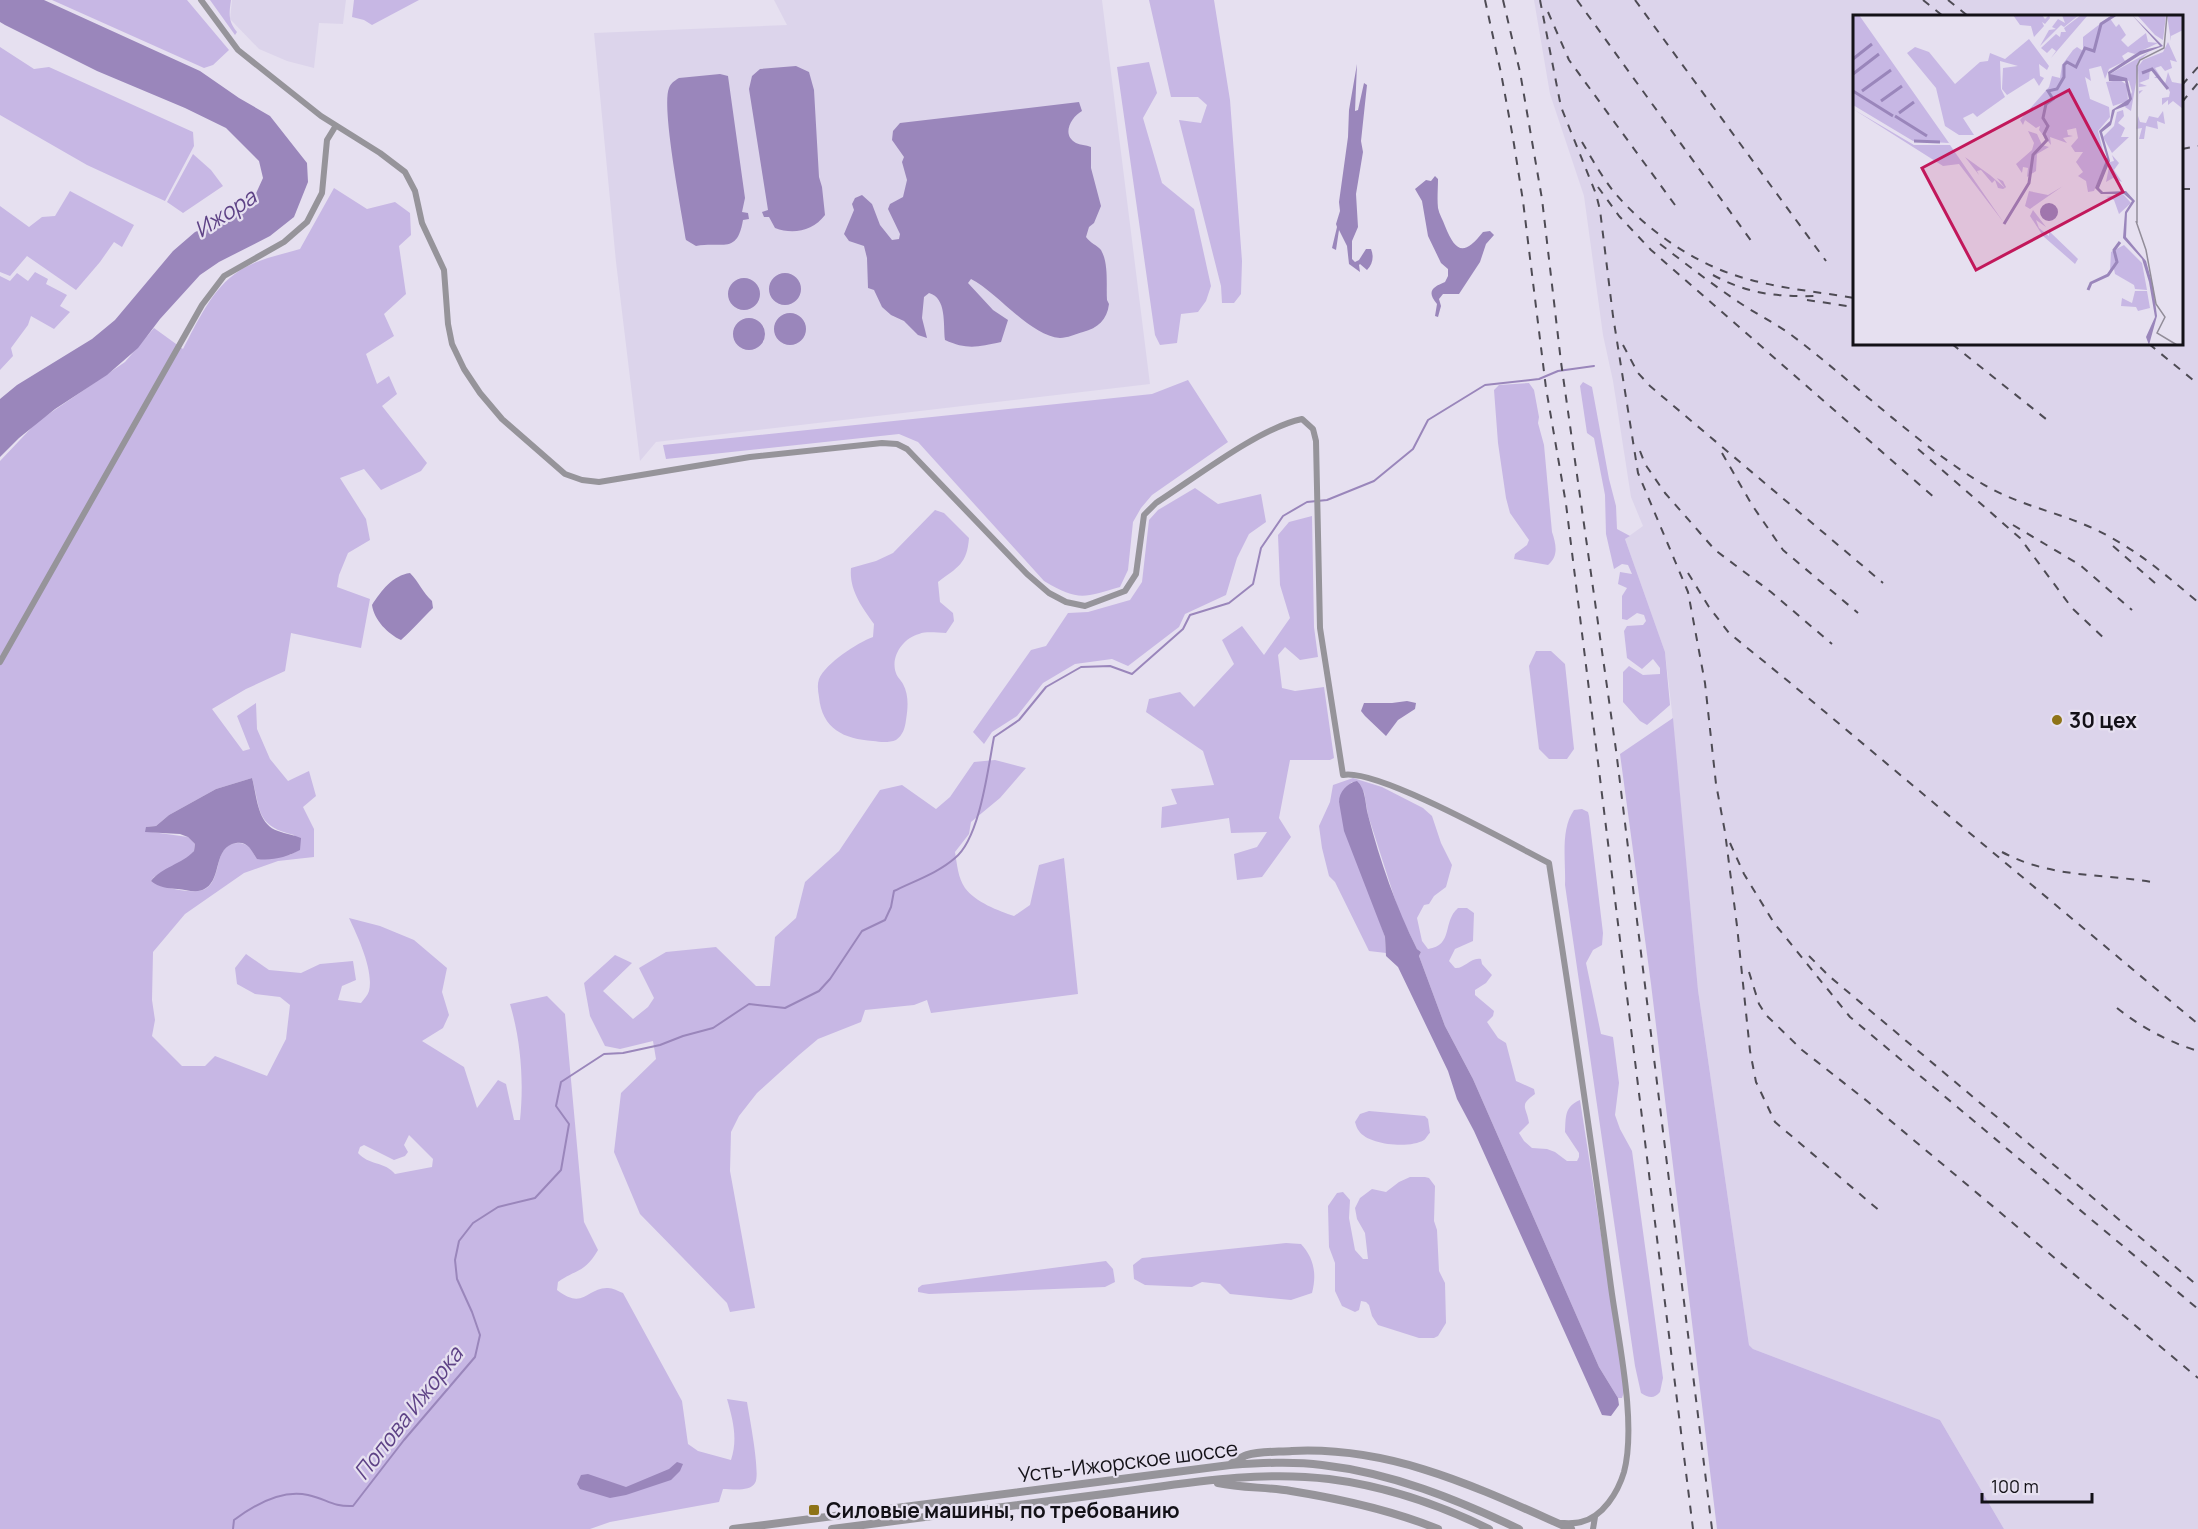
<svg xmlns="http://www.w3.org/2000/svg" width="2198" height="1529" font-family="Manrope,sans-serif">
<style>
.built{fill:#dcd4eb;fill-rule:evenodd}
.green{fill:#c7b7e4;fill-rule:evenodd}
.water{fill:#9a86bb}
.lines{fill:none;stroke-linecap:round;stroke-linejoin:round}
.stream{stroke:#9a86bb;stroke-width:2}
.minor{stroke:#96949a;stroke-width:6}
.tertiary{stroke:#96949a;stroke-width:8}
.rail{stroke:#4e4b54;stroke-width:2;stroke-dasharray:8 8;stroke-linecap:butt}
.poi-dot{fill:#8e7317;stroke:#e6e0f0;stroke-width:2}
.labels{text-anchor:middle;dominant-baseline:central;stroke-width:4.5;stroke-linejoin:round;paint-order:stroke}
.poi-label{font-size:21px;font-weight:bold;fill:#131117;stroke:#e6e0f0;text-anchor:start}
.street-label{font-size:21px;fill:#131117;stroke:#e6e0f0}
.water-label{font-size:22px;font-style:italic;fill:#5e4286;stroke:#e6e0f0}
.inset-river{fill:none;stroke:#9a86bb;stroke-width:3}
.inset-road{fill:none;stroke:#928d99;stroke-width:1.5}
.view{fill:#c2185b;fill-opacity:0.15;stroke:#c2185b;stroke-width:3}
.inset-edge{fill:none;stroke:#131117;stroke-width:3}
</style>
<rect width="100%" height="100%" fill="#e6e0f0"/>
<path class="built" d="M 232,0 L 346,0 L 343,24 L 319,23 L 314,68 L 287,61 L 259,49 L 230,19 Z
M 774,0 L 1102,0 L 1150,384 L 656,442 L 640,461 L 616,262 L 594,33 L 787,25 Z
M 1534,0 L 2198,0 L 2198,1529 L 2004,1529 L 1940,1420 L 1753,1349 L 1749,1345 L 1698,990 L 1672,712 L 1665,652 L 1625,539 L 1643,526 L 1631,497 L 1613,381 L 1603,335 L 1584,196 L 1550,94 ZM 1854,16 L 2182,16 L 2182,344 L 1854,344 Z"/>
<path class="green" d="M 52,0 L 187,0 L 229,50 L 213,65 L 204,68 Z
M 210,0 L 231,0 C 229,14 228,21 237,32 L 235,35 Z
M 354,0 L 419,0 L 372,25 L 364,20 L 352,17 Z
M 1149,0 L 1214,0 L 1230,100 L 1242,261 L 1241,294 L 1234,303 L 1222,303 L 1221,286 L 1179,120 L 1201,123 L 1207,105 L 1198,97 L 1171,97 Z
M 0,47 L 34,69 L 49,67 L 193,132 L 194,146 L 165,201 L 87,165 L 0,115 Z
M 1149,62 L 1157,93 L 1143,118 L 1162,183 L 1194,209 L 1211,286 L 1206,301 L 1198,312 L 1181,314 L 1177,343 L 1160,345 L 1155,335 L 1117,67 Z
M 193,154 L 211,170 L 223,186 L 183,213 L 167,202 Z
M 334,188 L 367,209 L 395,202 L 410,213 L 411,235 L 399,246 L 406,294 L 384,314 L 394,336 L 366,354 L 377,384 L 389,376 L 397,394 L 382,406 L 427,463 L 421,471 L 381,490 L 364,469 L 340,478 L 366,519 L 370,540 L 348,553 L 339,575 L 337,587 L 370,599 L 361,648 L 291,633 L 285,671 L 246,689 L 212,709 L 243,751 L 250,749 L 237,716 L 256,703 L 257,729 L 270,759 L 288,781 L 309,771 L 316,796 L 303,807 L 314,829 L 314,857 L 278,861 L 244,873 L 185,914 L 153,952 L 152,1000 L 155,1020 L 152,1036 L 182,1066 L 205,1066 L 215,1056 L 267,1076 L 286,1039 L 290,1005 L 280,997 L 255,994 L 237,984 L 235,968 L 246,954 L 269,970 L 301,973 L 320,964 L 353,961 L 356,980 L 342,986 L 338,1000 L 361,1003 C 364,999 368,995 369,991 C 374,971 358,937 349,918 L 380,926 L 414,940 L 447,968 L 442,992 L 449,1015 L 443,1028 L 422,1041 L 464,1067 L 477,1108 L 498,1080 L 506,1084 L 514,1120 L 520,1120 C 524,1082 521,1041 510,1004 L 547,996 L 565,1014 L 584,1222 L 598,1250 C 585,1273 576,1269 558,1282 L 557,1290 C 584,1311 587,1287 608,1288 C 613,1288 618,1291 623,1293 L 682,1401 L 688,1444 L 698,1451 L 731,1460 C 738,1439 733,1420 727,1399 L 747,1402 C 749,1415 761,1475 755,1483 C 750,1492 732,1489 723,1489 L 719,1502 L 610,1522 L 590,1529 L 0,1529 L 0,461 L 37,422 L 125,362 L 154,328 L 183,349 C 197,323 212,288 239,271 C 257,259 280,255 300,249 ZM 252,778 C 261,810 255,826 294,835 L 300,849 L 290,855 L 255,856 C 251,848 247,843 238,843 C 214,844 222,873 209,886 C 198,898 164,887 151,881 L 154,877 L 188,858 L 194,851 L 195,844 L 188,837 L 152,832 L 146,827 L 156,826 L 169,815 L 216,789 ZM 409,1135 L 433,1159 L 432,1167 L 395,1174 C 386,1162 368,1165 358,1153 L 360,1147 L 364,1145 L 394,1160 L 405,1156 L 408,1152 L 404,1145 Z
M 70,191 L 134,225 L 122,247 L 114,242 L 100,262 L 76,290 L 27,256 L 10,276 L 0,272 L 0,206 L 29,227 L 42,217 L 55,216 Z
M 35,272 L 48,279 L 46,284 L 67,295 L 60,306 L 70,312 L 54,329 L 31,316 L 28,325 L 11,348 L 13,356 L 0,370 L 0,276 L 10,281 L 17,273 L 28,281 Z
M 1188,380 L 1228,442 L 1152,495 L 1141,508 L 1133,522 L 1128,570 L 1120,587 C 1083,598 1078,601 1044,581 L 918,442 L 899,434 L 666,459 L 663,445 L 1152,394 Z
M 1583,382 L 1592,387 L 1609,479 L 1616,506 L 1617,529 L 1630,536 L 1625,539 L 1665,652 L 1670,705 L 1647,725 L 1640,721 L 1623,702 L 1623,672 L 1629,666 L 1643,675 L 1660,674 L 1660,668 L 1653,659 L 1642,669 L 1627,658 L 1624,631 L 1627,626 L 1643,625 L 1646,621 L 1644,615 L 1637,613 L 1627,620 L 1622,619 L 1622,596 L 1627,588 L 1618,584 L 1620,572 L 1632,574 L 1628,565 L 1622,564 L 1614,569 L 1606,534 L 1605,495 L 1594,438 L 1587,433 L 1580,386 Z
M 1529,383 L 1534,390 L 1539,417 L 1538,423 L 1544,445 L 1552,532 C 1556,544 1559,556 1548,565 L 1514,559 L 1515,554 L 1527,545 L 1529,540 L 1510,513 L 1506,498 L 1498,443 L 1494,390 L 1499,385 Z
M 1195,488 L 1218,504 L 1261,494 L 1266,522 L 1249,534 L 1237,558 L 1226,595 L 1185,614 L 1179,627 L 1128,666 L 1112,659 L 1075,664 L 1043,683 L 1017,716 L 992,732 L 984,744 L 973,732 L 1031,650 L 1046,646 L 1068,613 L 1088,612 L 1130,600 L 1142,582 L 1149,520 L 1158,510 Z
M 935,510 L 944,513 L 969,538 C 967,564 958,567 938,582 L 940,602 L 953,613 L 954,621 L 946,633 C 937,633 927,631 919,634 C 903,638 890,657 896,673 C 897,677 901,680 903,684 C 909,695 908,708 906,720 C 905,728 903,735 896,740 C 889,743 880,742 873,741 C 844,739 822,729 819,697 C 818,691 817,685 819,679 C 826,663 857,643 873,637 L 874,624 C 862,607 849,590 851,568 L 876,561 L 893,553 Z
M 1312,516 L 1314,627 L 1318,657 L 1300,660 L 1285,647 L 1278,655 L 1282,688 L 1295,691 L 1324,687 L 1334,758 L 1330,760 L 1290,760 L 1279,818 L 1291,837 L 1262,877 L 1237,880 L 1234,854 L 1257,847 L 1267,832 L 1231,833 L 1229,818 L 1161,828 L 1162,807 L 1177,804 L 1171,789 L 1214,785 L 1203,751 L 1146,712 L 1149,699 L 1180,692 L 1194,707 L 1234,664 L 1222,640 L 1242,626 L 1264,655 L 1290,618 L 1280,585 L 1278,535 L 1289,522 Z
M 1536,651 L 1551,651 L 1565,664 L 1574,749 L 1567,759 L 1549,759 L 1539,749 L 1529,666 Z
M 1673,718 L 1698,990 L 1749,1345 L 1753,1349 L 1940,1420 L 2004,1529 L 1717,1529 L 1651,984 L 1620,754 Z
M 995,760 L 1026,768 L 1000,798 L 971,822 L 969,834 L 955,852 C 957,864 958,878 965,888 C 975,902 999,911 1014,916 L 1030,905 L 1039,865 L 1064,858 L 1078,994 L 931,1013 L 927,1000 L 914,1005 L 865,1010 L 861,1022 L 818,1039 L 799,1055 L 757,1093 L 739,1116 L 731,1132 L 730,1171 L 755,1308 L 730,1312 L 727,1303 L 640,1214 L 614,1152 L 621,1093 L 656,1059 L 653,1041 L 620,1049 L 605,1046 L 590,1016 L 584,983 L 615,955 L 632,963 L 603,991 L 633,1019 L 648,1007 L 654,998 L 639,968 L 666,952 L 716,947 L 756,986 L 770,986 L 775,937 L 796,918 L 805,882 L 839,851 L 880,790 L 902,785 L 936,809 L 950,797 L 974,762 Z
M 1353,778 L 1382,787 L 1423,808 L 1432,816 L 1441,843 L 1452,865 L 1446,887 L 1434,896 L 1429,904 L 1424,905 L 1417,918 L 1422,941 L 1428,949 C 1454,945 1442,922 1458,908 L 1467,908 L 1474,913 L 1473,941 L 1455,949 L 1449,961 L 1455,968 C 1465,969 1470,957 1481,959 L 1482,964 L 1492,975 L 1486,983 L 1475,990 L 1475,995 L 1494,1011 L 1493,1016 L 1487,1022 L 1498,1038 L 1506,1043 L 1516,1081 L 1534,1089 L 1535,1094 C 1518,1106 1527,1107 1529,1123 L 1519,1133 L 1524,1141 L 1532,1148 L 1547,1149 L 1555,1152 L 1567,1161 L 1577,1161 L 1579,1157 L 1579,1153 L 1565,1132 C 1566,1117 1564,1107 1580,1100 L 1625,1389 L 1622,1398 L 1618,1398 L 1599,1367 L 1473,1079 L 1445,1026 L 1419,956 L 1421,952 L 1417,949 L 1399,912 L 1368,815 L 1364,792 L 1352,782 L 1344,789 L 1339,802 L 1385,937 L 1386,953 L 1369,951 L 1335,882 L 1329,876 L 1322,848 L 1319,826 L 1330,802 L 1333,785 Z
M 1582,809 L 1588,812 L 1589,816 L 1603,933 L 1602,945 L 1593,950 L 1586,963 L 1601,1034 L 1613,1037 L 1619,1083 L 1615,1115 L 1620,1129 L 1632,1151 L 1663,1378 L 1660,1392 C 1654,1399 1649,1398 1641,1393 L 1635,1366 L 1565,885 C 1566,861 1560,830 1574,810 Z
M 1369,1111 L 1425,1116 L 1428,1119 L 1430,1133 C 1429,1133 1425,1140 1424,1140 C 1410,1149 1368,1145 1359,1131 C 1357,1129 1356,1125 1355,1122 L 1360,1114 Z
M 1410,1177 L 1425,1177 L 1429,1178 L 1435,1186 L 1434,1221 L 1437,1230 L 1439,1271 L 1445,1283 L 1446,1323 L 1438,1336 L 1434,1338 L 1419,1338 L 1378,1325 L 1372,1316 L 1369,1305 L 1366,1302 L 1361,1301 L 1359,1310 L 1355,1312 L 1342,1306 L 1335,1291 L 1335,1263 L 1329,1247 L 1328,1206 L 1337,1193 L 1343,1192 L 1350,1200 L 1349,1218 L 1355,1250 L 1363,1259 L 1368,1259 L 1365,1233 L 1357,1219 L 1355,1208 L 1360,1198 L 1372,1189 L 1386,1192 L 1399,1182 Z
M 1286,1243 L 1301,1244 C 1314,1258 1317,1274 1312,1293 L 1291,1300 L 1230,1294 L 1220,1284 L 1202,1282 L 1192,1287 L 1145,1285 L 1134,1279 L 1133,1265 L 1142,1258 Z
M 1106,1261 L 1113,1269 L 1115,1282 L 1105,1287 L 929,1294 L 918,1292 L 918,1288 L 922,1285 Z"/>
<path class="water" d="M 0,0 L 44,0 L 200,71 L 239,98 L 270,116 L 307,163 L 308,182 L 294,217 L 270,236 L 219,262 L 200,275 L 160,319 L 138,348 L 107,375 L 55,409 L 19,438 L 0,457 L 0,399 L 17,385 L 92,339 L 115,320 L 173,251 L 195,232 L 231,217 L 253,200 L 263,178 L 259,161 L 226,128 L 185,108 L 97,71 L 5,25 L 0,22 Z
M 1357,64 L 1355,111 L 1358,110 L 1364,83 L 1367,85 L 1361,141 L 1363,152 L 1356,194 L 1358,227 L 1352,241 L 1352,259 L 1355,262 L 1359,260 L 1366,249 L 1371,249 C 1374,256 1373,264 1367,270 L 1360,264 L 1359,265 L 1360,272 L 1349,264 L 1347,246 L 1339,230 L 1336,250 L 1332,248 L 1337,227 L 1336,224 L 1340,211 L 1339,202 L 1348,137 L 1349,110 Z
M 796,66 L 809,72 L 814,90 L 819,177 L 822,187 L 825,215 C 813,231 793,235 775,228 L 769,217 L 764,217 L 762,212 L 768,210 L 749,89 L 752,76 L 760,69 Z
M 720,74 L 728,76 L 745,198 L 742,212 L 748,213 L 749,219 L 743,220 C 737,255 723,241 696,246 L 686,240 C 682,213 661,107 669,88 C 671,83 674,81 679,78 Z
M 1079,102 L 1082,111 C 1071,117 1061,135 1076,143 C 1080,145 1086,145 1091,147 L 1091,168 L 1101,206 L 1094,223 L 1089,227 L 1086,237 C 1090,243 1097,245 1101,250 C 1109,264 1106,285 1107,300 L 1109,304 C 1107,320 1098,328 1083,332 C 1076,334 1067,338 1060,338 C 1030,336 997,292 971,279 L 968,283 L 993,310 L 1008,320 L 1001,342 C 978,347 967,350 945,340 C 943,324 947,298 929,293 L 924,297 L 922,318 L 927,338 L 918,335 L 904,321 L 891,315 L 882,307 L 874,290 L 868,288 L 867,258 L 864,246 L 849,241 L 844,234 L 854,210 L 852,204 L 855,198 L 862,195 L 872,204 L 880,225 L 892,240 L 899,239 L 900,234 L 888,209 L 890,204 L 903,197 L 907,180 L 902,162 L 904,157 L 892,140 L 893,131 L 900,123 Z
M 1435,176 L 1438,179 C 1438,188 1437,199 1438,208 C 1439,214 1443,220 1445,226 C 1456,253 1464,256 1483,232 L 1490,231 L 1494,235 L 1486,244 L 1480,262 L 1459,294 L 1443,294 L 1439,299 L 1441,306 L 1438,317 L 1435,316 L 1437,304 C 1426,291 1433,287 1445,282 L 1448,276 L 1448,269 L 1441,263 L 1428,236 L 1422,201 L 1415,189 L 1426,180 L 1431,181 Z
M769 289a16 16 0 1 1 32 0a16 16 0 1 1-32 0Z
M728 294a16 16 0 1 1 32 0a16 16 0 1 1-32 0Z
M774 329a16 16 0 1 1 32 0a16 16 0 1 1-32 0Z
M733 334a16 16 0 1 1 32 0a16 16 0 1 1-32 0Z
M 410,573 C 419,582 423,593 432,601 L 433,608 C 422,619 413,629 401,640 C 388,634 374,620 372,605 C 381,591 393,575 410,573 Z
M 1407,701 L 1416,703 L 1415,709 L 1398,720 L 1386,736 L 1365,716 L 1361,711 L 1364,703 L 1392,703 Z
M 252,778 C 257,796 257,824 278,831 C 286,834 294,835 301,838 L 300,850 C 287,857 272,861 257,859 C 251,850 248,841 236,843 C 213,847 222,878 206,888 C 198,894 187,890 178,889 C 168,888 159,888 151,881 C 162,867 182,864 194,851 L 195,844 L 188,837 L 180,834 L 145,832 L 146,827 L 156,826 L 169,815 L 216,789 Z
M 1357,781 C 1366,789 1365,804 1368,815 C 1380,861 1396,907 1417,949 L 1421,952 L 1419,956 L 1445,1026 L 1473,1079 L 1599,1367 L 1618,1398 L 1619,1405 L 1611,1416 L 1602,1415 L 1474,1131 L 1457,1099 L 1448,1071 L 1398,967 L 1386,956 L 1385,937 L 1344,831 L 1339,802 C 1339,792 1347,783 1357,781 Z
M 677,1462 L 683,1464 L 680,1471 L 671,1480 L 626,1495 L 610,1498 L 580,1489 L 577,1484 L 581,1475 L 588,1474 L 626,1487 L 669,1469 Z"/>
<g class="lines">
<path class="stream" d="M 233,1529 L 234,1520 C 254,1505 282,1489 308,1495 C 327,1499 332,1507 353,1506 L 404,1440 L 475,1357 L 480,1335 L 472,1312 L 457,1279 L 455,1260 L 459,1241 L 473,1223 L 498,1207 L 535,1198 L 561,1170 L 569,1124 L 556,1106 L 561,1082 L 604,1054 L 623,1053 L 660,1045 L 683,1036 L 713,1028 L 749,1004 L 785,1008 L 819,991 L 830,979 L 862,931 L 885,920 L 891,907 L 894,891 C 914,881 938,873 955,858 C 980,838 988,768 994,737 L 1019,720 L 1046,687 L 1081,667 L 1110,666 L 1132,674 L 1183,629 L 1190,615 L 1229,603 L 1253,584 L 1261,548 L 1283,516 L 1307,502 L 1327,500 L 1374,481 L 1413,449 L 1428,420 L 1485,385 L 1539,379 L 1558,371 L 1594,366"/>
<path class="minor" d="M 201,0 L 238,50 L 321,116 L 380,153 L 405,172 L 415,191 L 422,223 L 444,270 L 448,324 L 452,344 L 464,369 L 480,393 L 502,419 L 565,474 L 582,480 L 599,482 L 750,457 L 882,443 L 897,444 L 907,449 L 1027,574 L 1049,593 L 1066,602 L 1085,606 L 1125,591 L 1136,574 L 1144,515 L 1156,503 C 1195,478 1259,428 1302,419 L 1313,429 L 1316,441 L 1320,628 L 1343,775 C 1377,768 1512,844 1549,863 C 1571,1004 1592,1145 1611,1287 C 1618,1339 1637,1423 1624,1472 C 1618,1492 1603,1517 1581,1522 C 1574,1524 1566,1523 1559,1523
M 0,662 L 202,305 L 224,276 L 284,242 L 307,222 L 322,193 L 327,140 L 335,127
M 1593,1529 L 1595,1517"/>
<path class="tertiary" d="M 1231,1464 C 1236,1461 1241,1457 1247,1455 C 1260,1451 1278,1452 1292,1451 C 1394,1446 1480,1489 1571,1529
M 1218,1483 C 1241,1488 1267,1487 1291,1491 C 1341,1499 1391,1510 1438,1529
M 733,1529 L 1230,1465 C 1260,1463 1292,1461 1322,1465 C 1392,1473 1456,1499 1519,1529
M 832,1529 C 925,1517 1018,1505 1112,1493 C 1182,1484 1257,1470 1329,1479 C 1385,1486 1438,1504 1489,1529"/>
<path class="rail" d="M 1485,0 L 1501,73 L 1513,138 L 1523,201 L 1546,388 L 1566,504 L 1693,1529
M 1503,0 L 1520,72 L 1542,199 L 1561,362 L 1616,750 L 1712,1529
M 1540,0 L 1561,107 L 1596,194 L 1600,210 L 1613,316 L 1638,473 L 1688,592 L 1705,683 L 1716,784 L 1725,832 L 1737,926 L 1750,1051 L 1756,1082 L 1775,1122 L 1881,1212
M 1577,0 L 1752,242
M 1635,0 L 1826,261
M 1923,0 L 1943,16
M 1948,0 L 1968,16
M 1548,12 L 1569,60 L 1675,205
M 2182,85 L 2198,67
M 2182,102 L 2198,83
M 1582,142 C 1592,159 1602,177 1614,192 C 1648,232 1699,267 1751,280 C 1784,289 1820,292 1854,298
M 2182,149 L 2198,146
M 1598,187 L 1619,216 L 1651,250 L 1936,499
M 2182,189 L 2198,189
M 1660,244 C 1686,264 1713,285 1740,303 C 1758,315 1777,324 1794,337 C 1857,385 1913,441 1981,483 C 2015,504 2054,511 2090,527 C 2134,547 2162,572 2198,602
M 1713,275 C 1748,294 1777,297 1817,296
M 1807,300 L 1854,307
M 1952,344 L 2051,423
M 2149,344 L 2198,384
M 1623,345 L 1638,373 L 1650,386 L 1883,583
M 1918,449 L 2020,538 L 2072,608 L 2107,641
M 1640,451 L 1645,464 L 1665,493 L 1715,550 L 1771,592 L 1832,644
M 1722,453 L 1752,505 L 1783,550 L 1858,613
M 2013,525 L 2080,565 L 2132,610
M 2113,546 L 2155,583
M 1688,573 L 1709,607 L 1729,633 L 1788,681 L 2198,1024
M 1730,843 L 1744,874 L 1774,923 L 1850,1017 L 2198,1309
M 2002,852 C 2052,879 2104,873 2157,883
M 1809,956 L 1829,976 L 2198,1286
M 1749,972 L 1759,1004 L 1766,1015 L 1802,1050 L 1867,1101 L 2198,1378
M 2117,1008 C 2141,1027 2168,1042 2198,1051"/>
</g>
<g class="poi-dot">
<circle cx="2057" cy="720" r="6"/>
<rect x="808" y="1504" width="12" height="12" rx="3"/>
</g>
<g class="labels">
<g class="poi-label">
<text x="2069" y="720">30 цех</text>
<text x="826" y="1510">Силовые машины, по требованию</text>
</g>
<g class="street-label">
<text transform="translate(1128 1461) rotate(-7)">Усть-Ижорское шоссе</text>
</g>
<g class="water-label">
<text transform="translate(225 213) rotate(-33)">Ижора</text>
<text transform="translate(408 1413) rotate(-52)">Попова Ижорка</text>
</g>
</g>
<g transform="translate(1853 15)">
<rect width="330" height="330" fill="#e6e0f0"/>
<path d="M 0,0 L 6,0 L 96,128 L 60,126 L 0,90 ZM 160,0 L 189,0 L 192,4 L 196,0 L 197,3 L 192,9 L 189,7 L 191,11 L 181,22 L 178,11 L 167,10 ZM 209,0 L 226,0 L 211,12 L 208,10 L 187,31 L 196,15 L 203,14 L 199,12 L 205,4 L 212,8 ZM 228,0 L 235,0 L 198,43 L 203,36 L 199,33 L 194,38 L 188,33 L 203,19 L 207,22 L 208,17 L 213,17 L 211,13 ZM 284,0 L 313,0 L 310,25 L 302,20 ZM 314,0 L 330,0 L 330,15 L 318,21 L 318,26 ZM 256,2 L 263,12 L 266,9 L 273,20 L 268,25 L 275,32 L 293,18 L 295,27 L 305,28 L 282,39 L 275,37 L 269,41 L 272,46 L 256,54 L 252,64 L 248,51 L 236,54 L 238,66 L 232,62 L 237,84 L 256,92 L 257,102 L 245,116 L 253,147 L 241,176 L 235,177 L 233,166 L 225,161 L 230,157 L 223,147 L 230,137 L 222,137 L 218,131 L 225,123 L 223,113 L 214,115 L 215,120 L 220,121 L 210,123 L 214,128 L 197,122 L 198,130 L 186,115 L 187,111 L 183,113 L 172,105 L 170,110 L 167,105 L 196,72 L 199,61 L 207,63 L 209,50 L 220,35 L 224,32 L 230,36 L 230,22 ZM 176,24 L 196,51 L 194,55 L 186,49 L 187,61 L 191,63 L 186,71 L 181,63 L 154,80 L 149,74 L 150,53 L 165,51 L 147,46 L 148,74 L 152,82 L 124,102 L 120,98 L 110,103 L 121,120 L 106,120 L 92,111 L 83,73 L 54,38 L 62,32 L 76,37 L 102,69 L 127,47 L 135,46 L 137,38 L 152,44 ZM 315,27 L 324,47 L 317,45 L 319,53 L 312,56 L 308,51 L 302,53 L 312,69 L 315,57 L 319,67 L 330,69 L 330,94 L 320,86 L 315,90 L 315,85 L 309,90 L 309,83 L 316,82 L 317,77 L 308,63 L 301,63 L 305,60 L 297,53 L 296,64 L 286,68 L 294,71 L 286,72 L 286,76 L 290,75 L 286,79 L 286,93 L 285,52 L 290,45 L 310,37 ZM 296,37 L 287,45 L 278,96 L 272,92 L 279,77 L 276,66 L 257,59 ZM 267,65 L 274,70 L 275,86 L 260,91 L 253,67 ZM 0,94 L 61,130 L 97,130 L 151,208 L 106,149 L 90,151 ZM 270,95 L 271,101 L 265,108 L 272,113 L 268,122 L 276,122 L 259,138 L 250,122 L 261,111 L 264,97 ZM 310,96 L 312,109 L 304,106 L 305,114 L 293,111 L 291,124 L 286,124 L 289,113 L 283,114 L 285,101 L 287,107 L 293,108 L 296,101 L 305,103 ZM 175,116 L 184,119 L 189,130 L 196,132 L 184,139 L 183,156 L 174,162 L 175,153 L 170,152 L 169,158 L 163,149 L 179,135 L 181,128 ZM 259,140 L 266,148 L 261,155 L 269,167 L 260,163 L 253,167 L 257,147 L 261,146 ZM 112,142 L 137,160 L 152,173 L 144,163 L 150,166 L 153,172 L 152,173 L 150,174 L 145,173 L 142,165 L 139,168 L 128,155 L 124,156 L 126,160 ZM 210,171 L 177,194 L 172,191 L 176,176 L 195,180 ZM 270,179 L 278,188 L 266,199 L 261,185 L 253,182 ZM 180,195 L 193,212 L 183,205 L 186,213 L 196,221 L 196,216 L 221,240 L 225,244 L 222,249 L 190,221 L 177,201 ZM 271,230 L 289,248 L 294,275 L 282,274 L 281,270 L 262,259 L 261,254 L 257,256 L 258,237 ZM 282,276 L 294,276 L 297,293 L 285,296 L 283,292 L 268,291 L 269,283 L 279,288 Z" fill="#c7b7e4"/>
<path d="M 279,0 L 310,31 L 287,40 L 257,59 L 274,63 L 279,84 L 275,90 L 262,95 L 258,110 L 249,117 L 257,146 L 246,173 L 250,177 L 273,176 L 282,186 L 274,198 L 273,222 L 293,246 L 300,271 L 304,301 L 296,330 L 293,322 L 302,302 L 296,267 L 289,244 L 270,223 L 272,197 L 279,186 L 271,179 L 248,179 L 242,173 L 254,143 L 246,116 L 257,106 L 259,95 L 276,84 L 272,66 L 256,66 L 255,57 L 287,36 L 307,31 ZM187 197a9 9 0 1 1 18 0a9 9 0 1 1-18 0Z" fill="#9a86bb"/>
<path class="inset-river" d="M 0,44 L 19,29M 289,58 L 299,54 L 315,74M 0,59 L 26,39M 0,76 L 40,101M 9,76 L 38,55M 28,86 L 49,71M 46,98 L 61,87M 42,101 L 74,121M 61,126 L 87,127M 151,209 L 176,168 L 180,140 L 194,125 L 191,119 L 195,111 L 190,103 L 193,89 L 200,84 L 195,76 L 204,74 L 211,62 L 211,50 L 214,47 L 223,52 L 232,33 L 241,36 L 248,9 L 262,0M 235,275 L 238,268 L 255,260 L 264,247 L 261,235 L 267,227"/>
<path class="inset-road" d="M 283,206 L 293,235 L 303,289 L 312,302 L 304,318 L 324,330M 284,208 L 284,51 L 287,45 L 311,33 L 314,0"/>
<path class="view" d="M 216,75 L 270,177 L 123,255 L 69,153 Z"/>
<rect width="330" height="330" class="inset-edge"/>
</g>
<path d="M1982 1493v9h110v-9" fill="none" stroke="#131117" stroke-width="3"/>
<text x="1991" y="1493" font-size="18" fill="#131117" stroke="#e6e0f0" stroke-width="4.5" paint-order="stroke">100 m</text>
</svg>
